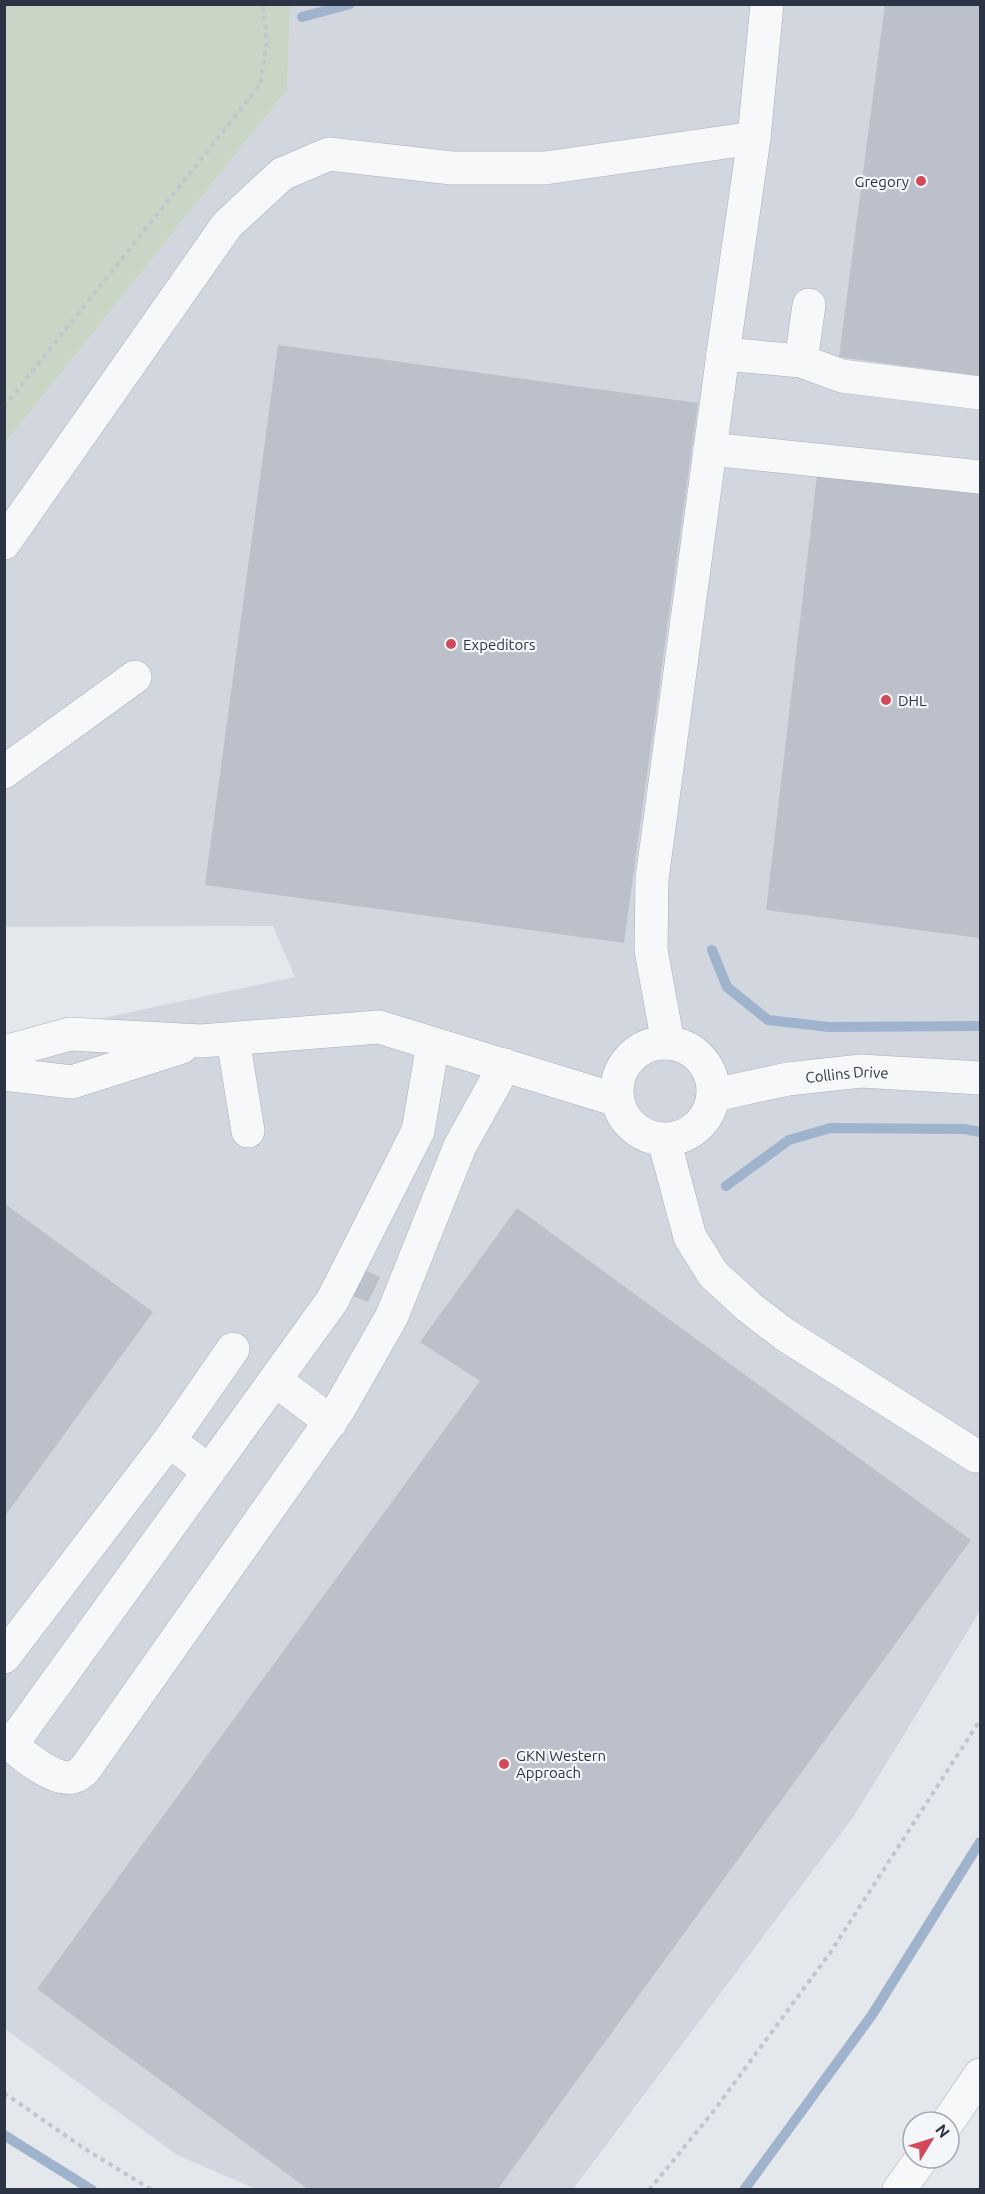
<svg xmlns="http://www.w3.org/2000/svg" width="985" height="2194" font-family="Ubuntu,sans-serif">
<style>
.built{fill:#d2d6de}
.green{fill:#c9d6c5}
.lines{fill:none;stroke-linecap:round;stroke-linejoin:round}
.stream{stroke:#9fb4cc;stroke-width:10}
.building{fill:#bbc0ca}
.minor-casing{stroke:#a9aeb7;stroke-width:34}
.path{stroke:#c2c5cb;stroke-width:4;stroke-dasharray:4.5 4.5;stroke-linecap:butt}
.minor{stroke:#f7f8fa;stroke-width:33}
.poi-dot{fill:#d1495b;stroke:#f4f6f9;stroke-width:2}
.labels{text-anchor:middle;dominant-baseline:central;stroke-width:4.5;stroke-linejoin:round;paint-order:stroke}
.poi-label{font-size:15px;fill:#2b3445;stroke:#f4f6f9;text-anchor:start}
.street-label{font-size:15px;fill:#2b3445;stroke:#f4f6f9}
</style>
<rect width="100%" height="100%" fill="#e4e7ec"/>
<path class="built" d="M 290,5 L 980,5 L 980,1611 L 854,1816 L 573,2189 L 256,2189 L 177,2155 L 5,2029 L 5,1039 L 295,977 L 273,926 L 5,927 L 5,443 L 287,90 Z"/>
<path class="green" d="M 5,4 L 290,5 L 287,90 L 5,443 Z"/>
<g class="lines">
<path class="stream" d="M 302,17 L 350,4
M 712,950 L 727,987 L 768,1020 L 829,1027 L 980,1026
M 726,1186 L 789,1140 L 830,1128 L 964,1129 L 980,1132
M 4,2135 L 92,2190
M 744,2190 L 872,2015 L 980,1842"/>
</g>
<path class="building" d="M 885,4 L 980,4 L 980,376 L 839,357 Z
M 278,345 L 698,403 L 624,943 L 205,885 Z
M 818,467 L 980,490 L 980,938 L 766,910 Z
M 5,1204 L 153,1312 L 5,1516 Z
M 517,1208 L 971,1540 L 497,2190 L 309,2190 L 37,1989 L 480,1381 L 420,1342 Z
M 365,1270 L 380,1277 L 368,1302 L 353,1296 Z"/>
<g class="lines">
<g class="minor-casing">
<g id="minor">
<path d="M 723,354 L 801,361 L 842,376 L 980,393"/>
<path d="M 801,361 L 809,305"/>
<path d="M 710,449 L 980,477"/>
<path d="M 4,543 L 227,225 L 282,174 L 329,154 L 452,168 L 545,168 L 754,138"/>
<path d="M 4,772 L 135,677"/>
<path d="M 233,1039 L 248,1131"/>
<circle cx="665" cy="1091" r="48"/>
<path d="M 668,1043 L 651,950 L 652,879 L 723,354 L 754,138 L 767,4"/>
<path d="M 4,1052 L 70,1034 L 201,1041 L 379,1027 L 617,1100"/>
<path d="M 4,1074 L 72,1082 L 182,1047"/>
<path id="s1" d="M 714,1095 L 788,1079 L 861,1071 L 980,1078"/>
<path d="M 664,1140 L 690,1237 L 713,1274 L 749,1307 L 784,1334 L 976,1456"/>
<path d="M 275,1380 L 331,1422"/>
<path d="M 169,1441 L 233,1349"/>
<path d="M 4,1657 L 169,1441 L 209,1471"/>
<path d="M 4,1739 C 20,1752 52,1782 73,1777 C 77,1776 82,1772 85,1769 L 339,1409 L 392,1316 L 460,1146 L 505,1065"/>
<path d="M 11,1745 L 332,1301 L 418,1131 L 433,1044"/>
<path d="M 948,2122 L 980,2075"/>
<path d="M 899,2190 L 922,2158"/>
</g>
</g>
<path class="path" d="M 4,407 L 260,85 L 267,42 L 263,4
M 4,2093 L 85,2149 L 152,2190
M 649,2190 L 713,2112 L 830,1953 L 980,1720"/>
<use href="#minor" class="minor"/>
</g>
<g class="poi-dot">
<circle cx="921" cy="181" r="6"/>
<circle cx="451" cy="644" r="6"/>
<circle cx="886" cy="700" r="6"/>
<circle cx="504" cy="1764" r="6"/>
</g>
<g class="labels">
<g class="poi-label">
<text x="909" y="181" text-anchor="end">Gregory</text>
<text x="463" y="644">Expeditors</text>
<text x="898" y="700">DHL</text>
<text x="516" y="1755">GKN Western<tspan x="516" dy="17">Approach</tspan></text>
</g>
<g class="street-label">
<text stroke="none"><textPath href="#s1" startOffset="135">Collins Drive</textPath></text>
</g>
</g>
<rect width="985" height="2194" fill="none" stroke="#2b3445" stroke-width="12"/>
<g transform="translate(931 2140) rotate(52)"><circle r="28" fill="#f4f6f9" stroke="#a4a8b1" stroke-width="1.5"/>
<path d="M0-4.5L10 22L0 15L-10 22Z" fill="#d1495b"/>
<text y="-9" font-size="16" font-weight="bold" text-anchor="middle" fill="#2b3445">N</text>
</g>
</svg>
